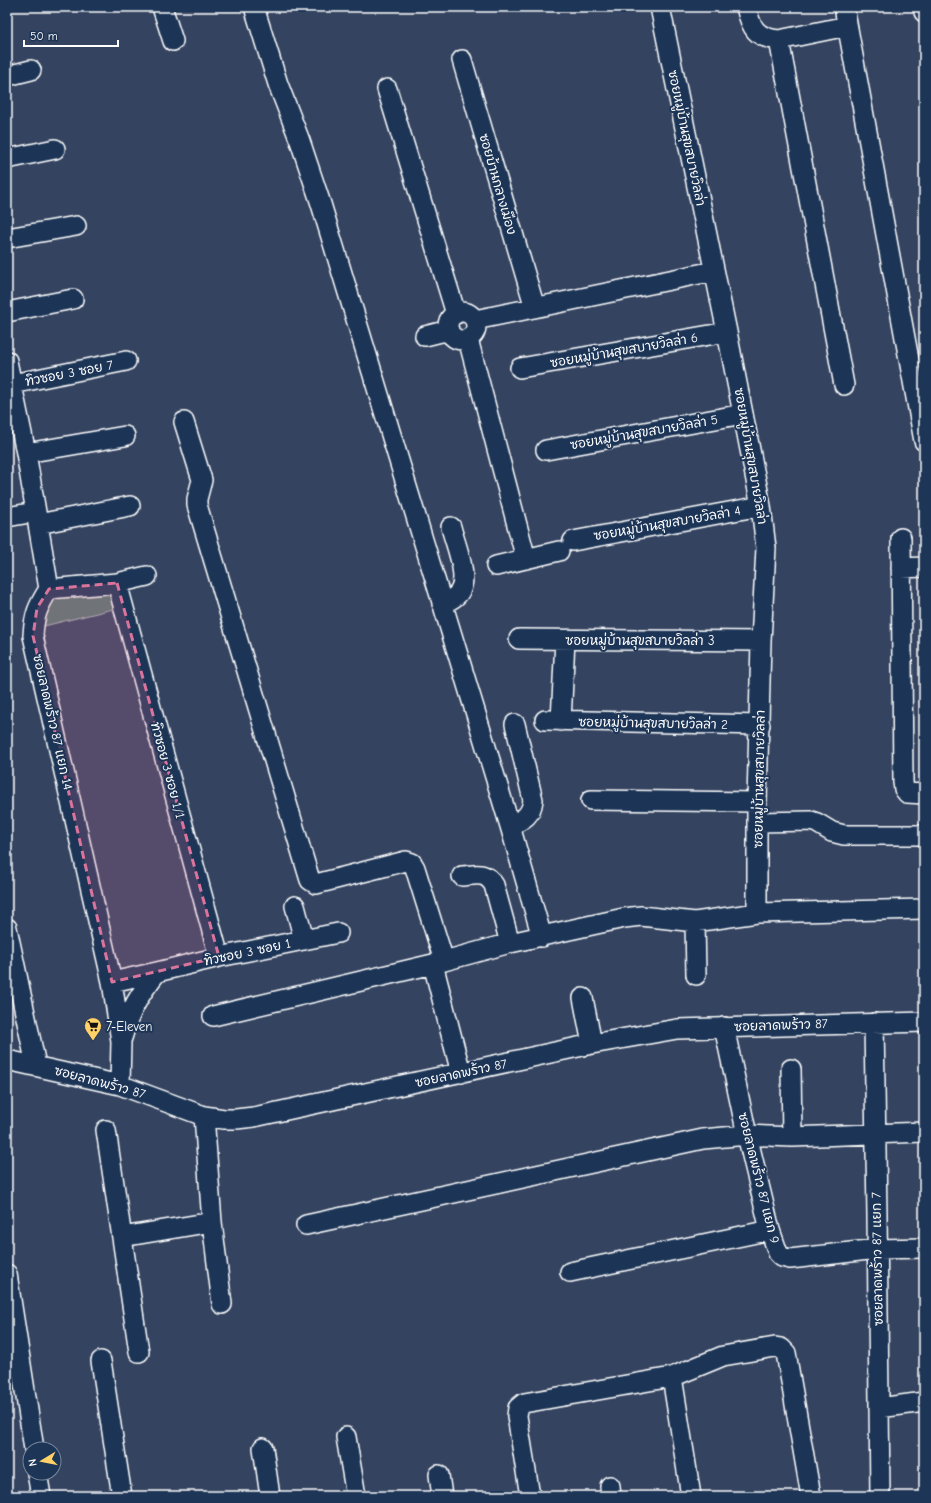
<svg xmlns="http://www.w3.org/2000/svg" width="931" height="1503" font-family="'Comic Neue','Playpen Sans Thai',sans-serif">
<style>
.green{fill:#577370;stroke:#abb9b8}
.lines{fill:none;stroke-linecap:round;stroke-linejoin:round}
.minor-casing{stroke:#fff;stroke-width:22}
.minor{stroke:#1d3557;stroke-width:19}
.marked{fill:#da749d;fill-opacity:0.2;stroke:#da749d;stroke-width:3;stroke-dasharray:8 5;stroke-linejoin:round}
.labels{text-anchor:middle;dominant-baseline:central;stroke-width:4;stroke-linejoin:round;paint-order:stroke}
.street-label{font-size:13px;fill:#fff;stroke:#1d3557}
.poi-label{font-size:13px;fill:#fff;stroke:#1d3557;text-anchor:start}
</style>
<rect width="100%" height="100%" fill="#344360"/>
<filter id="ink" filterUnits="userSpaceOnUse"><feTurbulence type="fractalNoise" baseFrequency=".025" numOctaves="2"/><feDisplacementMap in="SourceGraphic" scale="8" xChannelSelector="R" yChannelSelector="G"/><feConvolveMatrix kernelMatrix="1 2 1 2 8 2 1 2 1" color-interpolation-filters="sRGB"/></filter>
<g filter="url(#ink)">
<path class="green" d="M 109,589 L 113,609 L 40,627 L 46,600 Z"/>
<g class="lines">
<g class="minor-casing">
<path id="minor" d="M 162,7 L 173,41
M 254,7 L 278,84 L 300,141 L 321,204 L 510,826 L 542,937
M 660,7 L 727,332 L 761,506 L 766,548 L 761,641 L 757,802 L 757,913
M 746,7 C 751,28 756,38 779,40 L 847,26
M 844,7 L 924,441
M 923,7 L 924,12
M 779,40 L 844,385
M 462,60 L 535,308
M 7,76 L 31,70
M 387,89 L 456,314
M 7,159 L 55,149
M 7,238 L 76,226
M 7,312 L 73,299
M448 326a14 14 0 1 1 28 0a14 14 0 1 1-28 0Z
M 475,320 L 714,271
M 425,336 L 449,330
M 468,339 L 526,559
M 7,361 L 26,453 L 49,589 C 38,606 34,615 33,636 L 112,982 L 121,1041 L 120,1085
M 520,368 L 727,332
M 12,384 L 126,361
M 184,422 L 202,480 L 197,499 L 197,505 L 310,880 L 316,884 L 406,861 L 412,863 L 415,868 L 444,961
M 546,450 L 743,414
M 26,453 L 125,436
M 7,517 L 35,512
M 38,524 L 130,506
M 901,538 L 903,782 L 904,789 L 907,793 L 924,794
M 573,541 L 761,506
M 496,566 L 559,551
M 901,568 L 924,567
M 117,583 L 147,576
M 49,589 L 117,583 L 219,957
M 442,604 C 448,601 456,598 460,591 C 469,575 455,544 451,527
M 519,639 L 761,641
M 545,720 L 760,725
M 561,721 L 565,640
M 591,800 L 757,802
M 757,822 L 811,821 L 817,823 L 832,832 L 844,835 L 924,835
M 510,826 C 524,819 531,816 533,800 L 515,724
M 462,876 C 476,875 486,871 494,885 L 510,943
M 295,906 L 304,940
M 695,922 L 696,975
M 7,928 L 36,1065
M 433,964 L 461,1073
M 112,982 L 157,972 L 219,957 L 338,933
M 583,998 L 592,1044
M 213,1016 L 433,964 L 510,943 L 624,918 L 641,916 L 695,922 L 757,913 L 924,909
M 874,1023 L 877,1215 L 880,1496
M 724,1027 L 747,1135 L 770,1230 L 778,1253 L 782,1257 L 790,1259 L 877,1249 L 924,1248
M 122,1038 C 130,1010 139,995 157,972
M 7,1060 L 120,1085 L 204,1116 L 224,1119 L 236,1119 L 254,1117 L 592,1044 L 677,1029 L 924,1022
M 791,1069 L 792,1137
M 204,1116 L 212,1222 L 222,1304
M 106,1130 L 139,1352
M 306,1225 L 703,1139 L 747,1135 L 792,1137 L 924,1132
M 122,1237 L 212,1222
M 570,1272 L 770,1230
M 7,1274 L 34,1449
M 101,1361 L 122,1496
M 672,1377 L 691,1496
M 879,1408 L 924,1402
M 346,1437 L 356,1496
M 263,1448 L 270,1496
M 37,1473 L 41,1496
M 439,1475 L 442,1496
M 610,1486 L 611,1496
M 530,1496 L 517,1416 L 518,1408 L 524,1403 L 672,1377 L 723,1356 L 775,1347 L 781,1348 L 786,1353 L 811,1496"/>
</g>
<use href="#minor" class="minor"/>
</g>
</g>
<path class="marked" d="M 117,583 L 219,957 L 112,982 L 33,636 L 37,608 L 49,589 Z"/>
<defs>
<g id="supermarket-pin" transform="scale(0.9)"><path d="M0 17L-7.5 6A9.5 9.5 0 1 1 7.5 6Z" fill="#ffd166" stroke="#1d3557"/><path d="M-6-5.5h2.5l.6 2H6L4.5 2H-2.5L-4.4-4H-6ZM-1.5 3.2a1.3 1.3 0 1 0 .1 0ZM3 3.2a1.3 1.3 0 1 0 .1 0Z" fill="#111"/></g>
</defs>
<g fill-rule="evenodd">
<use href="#supermarket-pin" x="93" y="1026"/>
</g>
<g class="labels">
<g class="street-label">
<text transform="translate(687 138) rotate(78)">ซอยหมู่บ้านสุขสบายวิลล่า</text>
<text transform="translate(498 184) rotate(74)">ซอยบ้านกลางเมือง</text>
<text transform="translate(624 350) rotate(-10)">ซอยหมู่บ้านสุขสบายวิลล่า 6</text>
<text transform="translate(69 373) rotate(-11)">ทิวซอย 3 ซอย 7</text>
<text transform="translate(644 432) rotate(-10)">ซอยหมู่บ้านสุขสบายวิลล่า 5</text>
<text transform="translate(751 456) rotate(80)">ซอยหมู่บ้านสุขสบายวิลล่า</text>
<text transform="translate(667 523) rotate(-10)">ซอยหมู่บ้านสุขสบายวิลล่า 4</text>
<text x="640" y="640">ซอยหมู่บ้านสุขสบายวิลล่า 3</text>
<text transform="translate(53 722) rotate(77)">ซอยลาดพร้าว 87 แยก 14</text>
<text transform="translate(653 723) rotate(1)">ซอยหมู่บ้านสุขสบายวิลล่า 2</text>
<text transform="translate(168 770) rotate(75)">ทิวซอย 3 ซอย 1/1</text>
<text transform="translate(759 779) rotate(-89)">ซอยหมู่บ้านสุขสบายวิลล่า</text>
<text transform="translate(247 952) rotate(-12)">ทิวซอย 3 ซอย 1</text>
<text transform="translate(781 1025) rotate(-2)">ซอยลาดพร้าว 87</text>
<text transform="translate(461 1073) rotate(-12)">ซอยลาดพร้าว 87</text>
<text transform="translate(100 1082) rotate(15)">ซอยลาดพร้าว 87</text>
<text transform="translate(759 1178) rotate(76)">ซอยลาดพร้าว 87 แยก 9</text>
<text transform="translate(877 1259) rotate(-91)">ซอยลาดพร้าว 87 แยก 7</text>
</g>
<g class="poi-label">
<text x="106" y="1026">7-Eleven</text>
</g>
</g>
<rect width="931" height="1503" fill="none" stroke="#1d3557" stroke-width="24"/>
<rect x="12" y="12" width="907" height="1479" fill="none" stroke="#fff" stroke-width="1.5" filter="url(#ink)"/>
<g transform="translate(42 1461) rotate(260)"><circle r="19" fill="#1d3557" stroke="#77869a"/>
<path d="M0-3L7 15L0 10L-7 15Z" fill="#ffd166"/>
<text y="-6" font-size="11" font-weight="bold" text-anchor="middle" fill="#ffffff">N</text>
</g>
<path d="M24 40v6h94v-6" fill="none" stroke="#ffffff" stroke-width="2"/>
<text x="30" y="40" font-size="12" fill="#ffffff" stroke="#1d3557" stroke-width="3" paint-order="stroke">50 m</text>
</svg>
